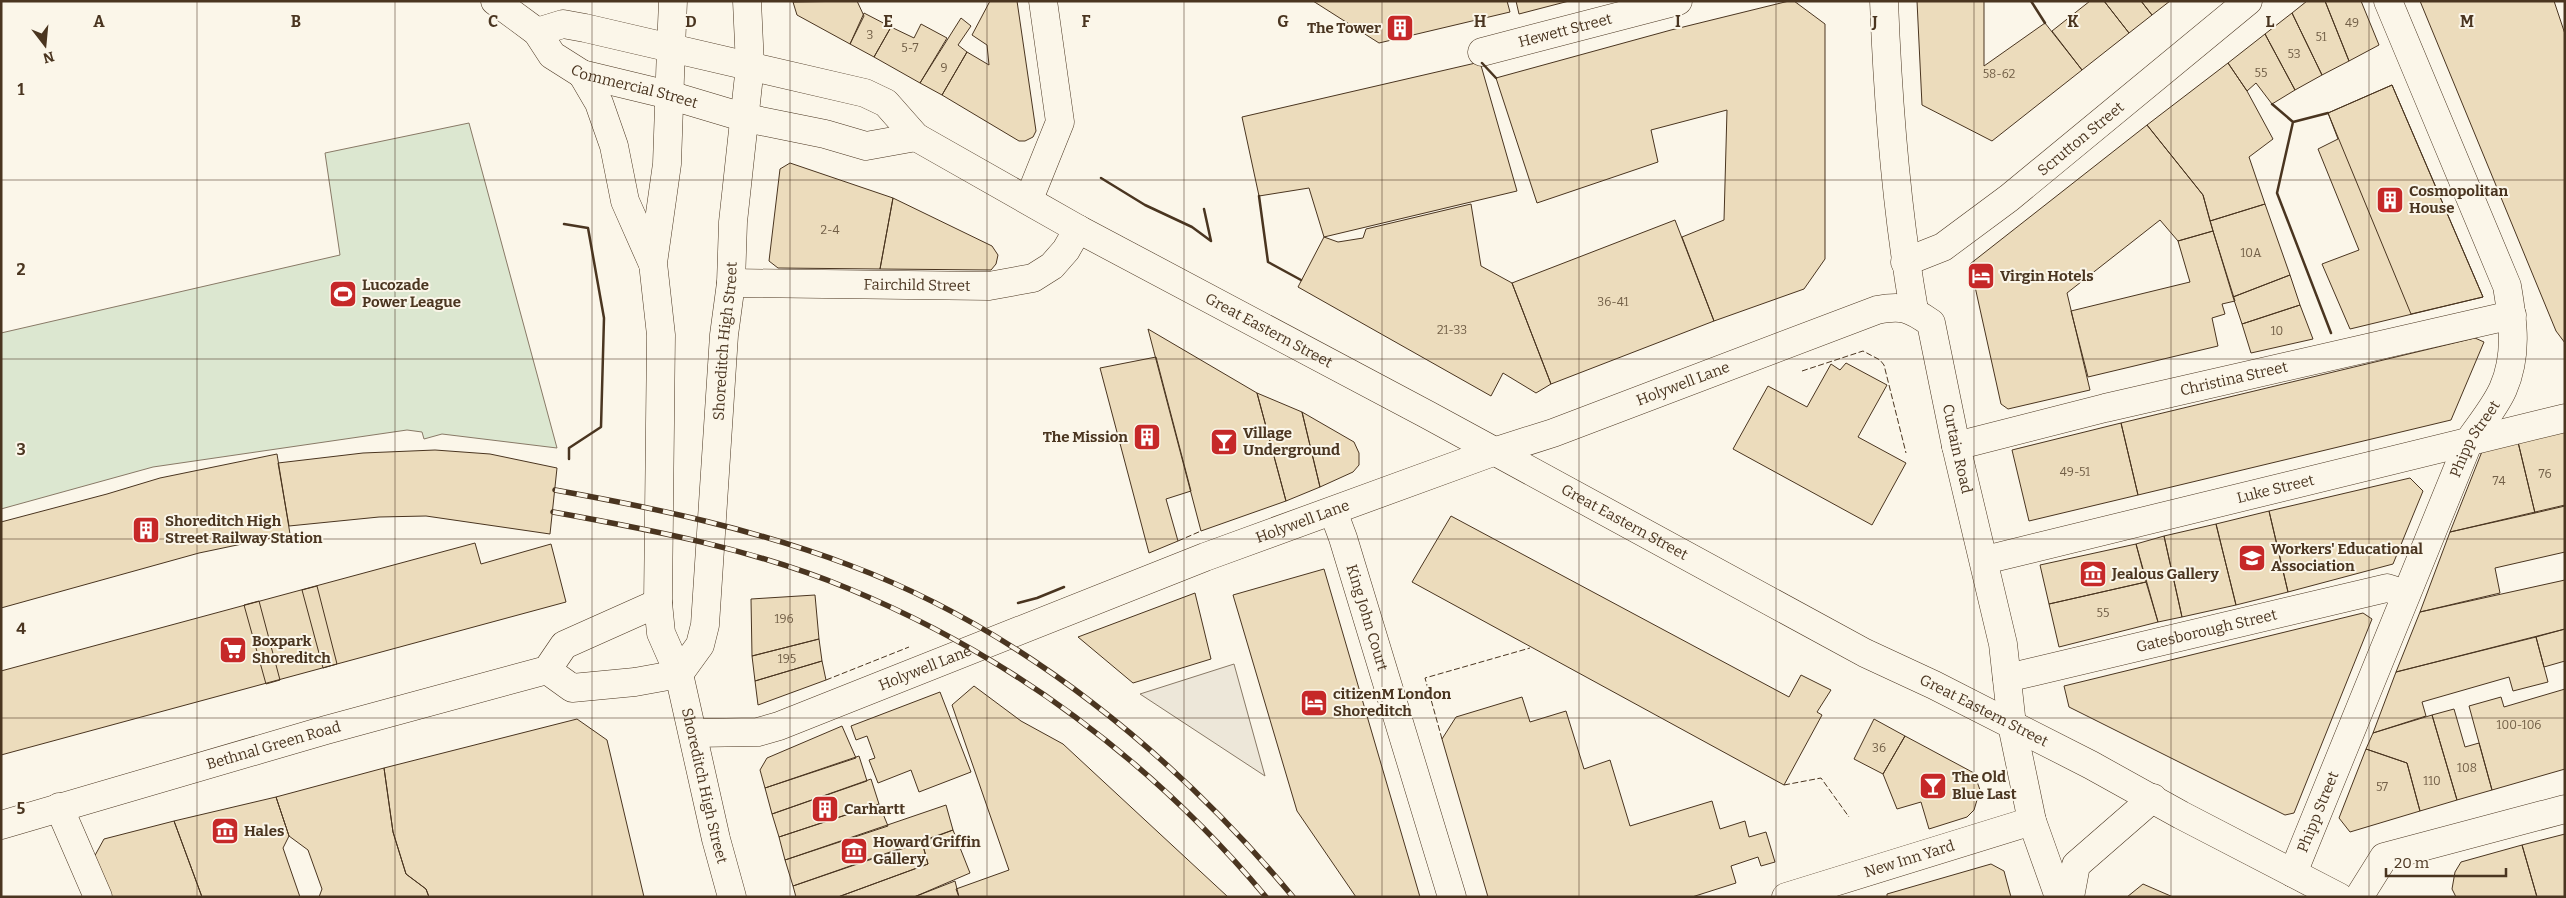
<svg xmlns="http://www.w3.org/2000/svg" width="2566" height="898" font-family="Bitter,serif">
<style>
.green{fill:#dce7d0;stroke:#887966}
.parking{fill:#ede7d9;stroke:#887966}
.building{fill:#ecdcbc;stroke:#4a3520}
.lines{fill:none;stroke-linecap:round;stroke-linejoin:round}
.minor-casing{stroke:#4a3520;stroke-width:29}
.major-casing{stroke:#4a3520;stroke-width:29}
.highway-casing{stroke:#4a3520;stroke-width:29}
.minor{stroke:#fbf6e9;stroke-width:28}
.major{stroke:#fbf6e9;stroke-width:28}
.highway{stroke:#fbf6e9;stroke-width:28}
.rail-casing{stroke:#4a3520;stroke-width:5.5}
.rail{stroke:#fbf6e9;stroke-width:4;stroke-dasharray:11;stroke-linecap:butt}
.fence{stroke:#4a3520;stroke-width:1;stroke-dasharray:6 2.5;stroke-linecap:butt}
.wall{stroke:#4a3520;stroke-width:2.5}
.grid{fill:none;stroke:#4a3520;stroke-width:1;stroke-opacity:0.55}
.labels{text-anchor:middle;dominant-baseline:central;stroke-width:4;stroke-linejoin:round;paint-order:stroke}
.number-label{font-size:12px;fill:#725f47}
.poi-label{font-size:15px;font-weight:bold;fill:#4a3520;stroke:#fbf6e9;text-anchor:start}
.street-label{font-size:15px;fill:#4a3520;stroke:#fbf6e9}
.grid-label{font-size:16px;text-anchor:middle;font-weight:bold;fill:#4a3520;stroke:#fbf6e9;stroke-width:4;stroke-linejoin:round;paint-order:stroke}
</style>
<rect width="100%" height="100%" fill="#fbf6e9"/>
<path class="green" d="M 469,123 L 557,448 L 442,434 L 424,439 L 422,432 L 407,430 L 153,467 L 1,509 L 1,333 L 340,255 L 325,153 Z"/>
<path class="parking" d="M 1234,664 L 1265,776 L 1140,694 Z"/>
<path class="building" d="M 857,1 L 864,16 L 850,44 L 797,15 L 793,2 Z
M 990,1 L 1017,1 L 1036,131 L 1033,137 L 1025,141 L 1019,141 L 942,95 L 967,52 L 989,65 L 987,45 L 972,35 Z
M 1313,1 L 1507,1 L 1510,12 L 1379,43 Z
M 1516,1 L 1569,1 L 1519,14 Z
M 1789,1 L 1794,1 L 1825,24 L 1825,259 L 1804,289 L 1714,321 L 1682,237 L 1724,220 L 1727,110 L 1651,130 L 1658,162 L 1537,203 L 1496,78 L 1671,30 Z
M 1917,1 L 1984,1 L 1984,66 L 2045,23 L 2082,70 L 1992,141 L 1922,105 Z
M 2090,1 L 2104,1 L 2129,33 L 2082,70 L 2052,31 Z
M 2104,1 L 2141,1 L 2152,15 L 2129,33 Z
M 2141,1 L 2170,1 L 2152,15 Z
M 2307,1 L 2325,1 L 2349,61 L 2322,75 L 2292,13 Z
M 2325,1 L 2361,1 L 2379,45 L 2349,61 Z
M 2420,1 L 2554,1 L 2565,34 L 2565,343 L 2556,331 Z
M 864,13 L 891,27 L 874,57 L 850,44 Z
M 2292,13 L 2322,75 L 2295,90 L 2265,34 Z
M 961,18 L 971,26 L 958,45 L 967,52 L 942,95 L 920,83 Z
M 921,24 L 947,38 L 920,83 L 874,57 L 891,27 L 914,38 Z
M 2265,34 L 2295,90 L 2272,104 L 2256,83 L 2247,91 L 2228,63 Z
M 1480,62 L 1517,191 L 1324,237 L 1309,188 L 1259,196 L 1242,117 Z
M 2228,63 L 2247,91 L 2273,139 L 2249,157 L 2265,204 L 2210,221 L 2203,195 L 2147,125 Z
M 2392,85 L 2483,297 L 2411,314 L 2328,113 Z
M 2392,85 L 2483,297 L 2350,329 L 2322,264 L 2359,250 L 2318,149 L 2338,139 L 2328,113 Z
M 2147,125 L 2203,195 L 2213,231 L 2178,241 L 2160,220 L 2067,293 L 2090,390 L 2008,409 L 2001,404 L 1970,264 Z
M 790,163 L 893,198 L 880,269 L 778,268 L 769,261 L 780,169 Z
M 893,198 L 992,246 L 998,255 L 996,264 L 991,270 L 880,269 Z
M 1471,204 L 1481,266 L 1512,283 L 1551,384 L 1536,393 L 1503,373 L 1491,396 L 1298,287 L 1324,237 L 1338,242 L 1363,238 L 1366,229 Z
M 2265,204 L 2290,275 L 2233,297 L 2210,221 Z
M 1675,220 L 1714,321 L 1551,384 L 1512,283 Z
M 2213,231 L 2235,301 L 2222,304 L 2225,314 L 2212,318 L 2218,346 L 2088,377 L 2071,311 L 2190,282 L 2178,241 Z
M 2290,275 L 2300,305 L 2242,324 L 2233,297 Z
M 2300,305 L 2313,339 L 2251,353 L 2242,324 Z
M 1148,329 L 1257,393 L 1286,501 L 1201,531 Z
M 2475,338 L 2484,342 L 2451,420 L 2138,495 L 2121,423 Z
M 1156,357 L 1191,491 L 1166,499 L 1178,541 L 1149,553 L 1100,368 Z
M 1846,363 L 1887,385 L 1858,437 L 1906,463 L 1872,525 L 1733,449 L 1768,386 L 1807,407 L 1831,364 L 1840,370 Z
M 1257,393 L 1302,412 L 1320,487 L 1286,501 Z
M 1302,412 L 1354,442 L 1359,453 L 1359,465 L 1353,472 L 1320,487 Z
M 2121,423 L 2138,495 L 2029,521 L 2012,450 Z
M 2565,432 L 2565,506 L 2535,513 L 2518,442 Z
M 2518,442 L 2535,513 L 2450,532 L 2483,449 Z
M 435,450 L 490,454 L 557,468 L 550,534 L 426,516 L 379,517 L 289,526 L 278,463 L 363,453 Z
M 277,454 L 290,534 L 199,553 L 1,608 L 1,522 L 107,494 L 160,478 Z
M 2410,478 L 2423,491 L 2393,564 L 2288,592 L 2269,511 Z
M 2565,505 L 2565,552 L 2495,568 L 2500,593 L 2420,612 L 2450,532 Z
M 2269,511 L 2288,592 L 2236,605 L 2216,524 Z
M 1451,516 L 1789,697 L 1801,675 L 1831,690 L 1817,712 L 1822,715 L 1784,785 L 1412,582 Z
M 2216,524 L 2236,605 L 2182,617 L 2164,536 Z
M 2164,536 L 2182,617 L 2158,622 L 2136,544 Z
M 475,543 L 481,564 L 551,544 L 566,602 L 1,755 L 1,671 Z
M 2136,544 L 2146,582 L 2049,604 L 2040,565 Z
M 1324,569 L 1420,897 L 1356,897 L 1297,811 L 1233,595 Z
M 2565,580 L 2565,629 L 2396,672 L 2420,612 Z
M 2146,582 L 2158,622 L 2059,647 L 2049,604 Z
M 317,586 L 337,664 L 323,668 L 302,590 Z
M 1195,593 L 1211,659 L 1133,683 L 1078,637 Z
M 815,595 L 819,639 L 752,656 L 751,599 Z
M 259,601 L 280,680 L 266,684 L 244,605 Z
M 2363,613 L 2372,619 L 2294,813 L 2285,815 L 2069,707 L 2064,686 Z
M 2565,629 L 2565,661 L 2544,667 L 2536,637 Z
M 2536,637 L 2548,682 L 2513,691 L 2509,677 L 2422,702 L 2426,716 L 2373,733 L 2396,672 Z
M 819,639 L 822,661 L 755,681 L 752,656 Z
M 822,661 L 826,680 L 758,705 L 755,681 Z
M 974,686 L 1021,721 L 1063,744 L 1228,897 L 959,897 L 956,889 L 1009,870 L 952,705 Z
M 2565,689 L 2565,769 L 2492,790 L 2469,706 L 2501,697 L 2504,707 Z
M 940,692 L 971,772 L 919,792 L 911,770 L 878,783 L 869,760 L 875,758 L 867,736 L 856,740 L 851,726 Z
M 1522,697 L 1530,722 L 1566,711 L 1584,769 L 1610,760 L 1630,826 L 1712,801 L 1720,829 L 1745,821 L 1749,837 L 1766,832 L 1775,862 L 1761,866 L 1758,857 L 1731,866 L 1736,883 L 1692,897 L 1488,897 L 1442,739 L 1456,717 Z
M 2454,709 L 2465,747 L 2479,743 L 2492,790 L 2457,800 L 2432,715 Z
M 2432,715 L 2457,800 L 2420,811 L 2407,763 L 2366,749 L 2373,733 Z
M 577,719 L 607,740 L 644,897 L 429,897 L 426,889 L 406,874 L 393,832 L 384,768 Z
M 1874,719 L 1905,736 L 1883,774 L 1854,759 Z
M 842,726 L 856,758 L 765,788 L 760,770 L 767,758 Z
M 1905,736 L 1974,773 L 1980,790 L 1974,810 L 1967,817 L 1929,829 L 1921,802 L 1897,809 L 1883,774 Z
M 2366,749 L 2407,763 L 2420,811 L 2350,832 L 2339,818 Z
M 859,756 L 867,781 L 772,814 L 765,788 Z
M 384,768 L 393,832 L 406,874 L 426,889 L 429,897 L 319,897 L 322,889 L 308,850 L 289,836 L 276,797 Z
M 871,779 L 879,804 L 779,837 L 772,814 Z
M 276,797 L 289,836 L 283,848 L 300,897 L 202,897 L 174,821 Z
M 879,804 L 888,826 L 785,860 L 779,837 Z
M 946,805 L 953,830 L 793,886 L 785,860 Z
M 174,821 L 202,897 L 110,897 L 93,859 L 104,839 Z
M 953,830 L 970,873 L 914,897 L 838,897 L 928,864 L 922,842 Z
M 2565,834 L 2565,897 L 2537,897 L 2522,845 Z
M 922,842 L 928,864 L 838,897 L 796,897 L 793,886 Z
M 2522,845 L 2537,897 L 2456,897 L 2452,889 L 2455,872 L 2461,862 Z
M 1991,864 L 2004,871 L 2011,897 L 1887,897 L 1887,894 Z
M 955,881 L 959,897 L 914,897 Z
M 2143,884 L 2173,897 L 2127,897 Z"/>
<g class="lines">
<g class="minor-casing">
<g id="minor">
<path d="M 1884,1 C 1888,105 1896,208 1914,310"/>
<path id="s1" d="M 1482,52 L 1678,1"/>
<path d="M 1029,199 L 1060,122 L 1043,1"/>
<path id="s2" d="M 1905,262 L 1943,247 L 2009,198 L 2248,1"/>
<path id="s3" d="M 731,283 L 989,286 L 1033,278 L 1052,266 L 1066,250 L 1078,229"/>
<path id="s4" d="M 1956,446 L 2105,408 L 2512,315"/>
<path id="s5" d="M 1333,511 L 1343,538 L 1452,897"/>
<path id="s6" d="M 1985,560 L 2565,418"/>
<path id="s7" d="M 2007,678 L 2387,588 L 2406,594"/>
<path id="s8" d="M 693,733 L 758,732 L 779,726 L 1205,557 L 1493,452"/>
<path d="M 59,807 L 98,897"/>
<path id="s9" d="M 2293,873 L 2469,441 C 2480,425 2495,407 2503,389 C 2518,355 2513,321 2507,286 L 2388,1"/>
<path id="s10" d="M 1786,897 L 2032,821"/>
<path d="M 2359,897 L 2384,857 L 2565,809"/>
</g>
</g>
<g class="major-casing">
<g id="major">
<path d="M 671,48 L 673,1"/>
<path id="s11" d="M 547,670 L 572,688 L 635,682 L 679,674 L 700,645 L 705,625 L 724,335 L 731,283 L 733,222 L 750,66 L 747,1"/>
<path id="s12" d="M 1,825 L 326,730 L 547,670 L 564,645 L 658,603"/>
</g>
</g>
<g class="highway-casing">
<g id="highway">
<path id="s13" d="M 495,1 L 537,32 L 552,55 L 582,74 L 669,95 L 746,118 L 825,134 L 866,146 L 916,137"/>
<path id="s14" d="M 537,32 L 563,24 L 585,28 L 865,93 L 886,103 L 916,137 L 1078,229 L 1428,415 L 1865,653 L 1934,685 L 2091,765 L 2181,815 L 2339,897"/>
<path id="s15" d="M 671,48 L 667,164 L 653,263 L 661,335 L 658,603 L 661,633 L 679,674 L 716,839 L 732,897"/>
<path d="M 582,74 L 599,103 L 614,146 L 625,201 L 652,262"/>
<path id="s16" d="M 1493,452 L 1553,433 L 1877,310 C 1902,305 1910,308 1931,323 L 1956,446 L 2003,644 L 2012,725 L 2032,821 L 2059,897"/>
<path d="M 2070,897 L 2076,865 L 2153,798"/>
</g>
</g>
<use href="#minor" class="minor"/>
<use href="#major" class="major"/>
<use href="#highway" class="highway"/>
<g class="rail-casing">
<path id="rail" d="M 555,490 C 655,508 754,529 849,565 C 1021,629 1177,757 1293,897
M 553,512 C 652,530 753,549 847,588 C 1010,655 1153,762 1266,897"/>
</g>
<use href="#rail" class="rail"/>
<path class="fence" d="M 1802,371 L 1863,351 L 1880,360 L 1884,365 L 1906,453
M 1178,541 L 1201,531
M 826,680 L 909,647
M 1442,739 L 1425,678 L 1530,648
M 1784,785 L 1821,778 L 1849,817"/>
<path class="wall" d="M 2031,1 L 2045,23
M 1482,63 L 1496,78
M 2272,104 L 2293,122
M 2328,113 L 2293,122 L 2277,193 L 2331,333
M 1101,178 L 1145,205 L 1192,227 L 1211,241 L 1204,209
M 1259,196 L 1268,262 L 1301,280
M 564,224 L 588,228 L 604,318 L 601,427 L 569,448 L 569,459
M 1018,603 L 1037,598 L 1064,587"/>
</g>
<path class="grid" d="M 197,1 L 197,897M 395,1 L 395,897M 592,1 L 592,897M 790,1 L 790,897M 987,1 L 987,897M 1184,1 L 1184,897M 1382,1 L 1382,897M 1579,1 L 1579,897M 1776,1 L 1776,897M 1974,1 L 1974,897M 2171,1 L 2171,897M 2369,1 L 2369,897M 1,180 L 2565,180M 1,359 L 2565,359M 1,539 L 2565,539M 1,718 L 2565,718"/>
<defs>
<g id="building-square" transform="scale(1.4375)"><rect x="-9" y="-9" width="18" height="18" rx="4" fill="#c62828" stroke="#fbf6e9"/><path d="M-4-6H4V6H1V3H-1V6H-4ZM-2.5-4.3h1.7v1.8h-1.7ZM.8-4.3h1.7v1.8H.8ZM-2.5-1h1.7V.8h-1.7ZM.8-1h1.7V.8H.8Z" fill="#fff"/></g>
<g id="hotel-square" transform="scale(1.4375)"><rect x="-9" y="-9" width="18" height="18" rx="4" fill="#c62828" stroke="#fbf6e9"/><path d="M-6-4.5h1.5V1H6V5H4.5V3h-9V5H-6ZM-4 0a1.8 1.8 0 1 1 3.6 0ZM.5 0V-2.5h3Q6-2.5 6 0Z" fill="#fff"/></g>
<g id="stadium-square" transform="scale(1.4375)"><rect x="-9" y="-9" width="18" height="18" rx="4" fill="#c62828" stroke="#fbf6e9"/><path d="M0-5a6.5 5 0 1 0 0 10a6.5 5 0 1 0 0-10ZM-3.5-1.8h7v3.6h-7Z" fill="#fff"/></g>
<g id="bar-square" transform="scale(1.4375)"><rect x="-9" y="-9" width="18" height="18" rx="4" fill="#c62828" stroke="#fbf6e9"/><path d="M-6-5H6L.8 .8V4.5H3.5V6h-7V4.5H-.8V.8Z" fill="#fff"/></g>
<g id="university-square" transform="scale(1.4375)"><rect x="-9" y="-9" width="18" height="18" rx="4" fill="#c62828" stroke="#fbf6e9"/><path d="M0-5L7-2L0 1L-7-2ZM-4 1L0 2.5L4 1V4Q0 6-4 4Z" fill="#fff"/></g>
<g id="museum-square" transform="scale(1.4375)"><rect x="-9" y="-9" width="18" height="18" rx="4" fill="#c62828" stroke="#fbf6e9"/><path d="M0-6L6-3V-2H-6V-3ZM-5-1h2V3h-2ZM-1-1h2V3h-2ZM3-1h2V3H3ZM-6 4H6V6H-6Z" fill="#fff"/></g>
<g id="supermarket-square" transform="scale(1.4375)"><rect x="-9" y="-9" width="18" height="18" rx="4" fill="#c62828" stroke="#fbf6e9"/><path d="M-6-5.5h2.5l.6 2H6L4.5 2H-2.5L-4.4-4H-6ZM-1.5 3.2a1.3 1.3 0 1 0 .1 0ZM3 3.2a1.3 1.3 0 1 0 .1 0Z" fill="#fff"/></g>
</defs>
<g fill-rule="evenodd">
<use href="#building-square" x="1400" y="28"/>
<use href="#building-square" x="2390" y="200"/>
<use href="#hotel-square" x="1981" y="276"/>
<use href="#stadium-square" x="343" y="294"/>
<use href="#building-square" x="1147" y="437"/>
<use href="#bar-square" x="1224" y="442"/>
<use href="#building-square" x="146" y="530"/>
<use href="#university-square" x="2252" y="558"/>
<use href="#museum-square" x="2093" y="574"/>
<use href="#supermarket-square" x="233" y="650"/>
<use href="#hotel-square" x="1314" y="703"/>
<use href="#bar-square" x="1933" y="786"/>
<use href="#building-square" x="825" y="809"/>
<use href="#museum-square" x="225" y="831"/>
<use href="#museum-square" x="854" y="851"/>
</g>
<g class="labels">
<g class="number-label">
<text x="2352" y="23">49</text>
<text x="870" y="35">3</text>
<text x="2321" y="37">51</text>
<text x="910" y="48">5-7</text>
<text x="2294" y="54">53</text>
<text x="944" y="68">9</text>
<text x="2261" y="73">55</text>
<text x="1999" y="74">58-62</text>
<text x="830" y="230">2-4</text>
<text x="2251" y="253">10A</text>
<text x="1613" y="302">36-41</text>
<text x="1452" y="330">21-33</text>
<text x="2277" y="331">10</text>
<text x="2075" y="472">49-51</text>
<text x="2545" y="474">76</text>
<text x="2499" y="481">74</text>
<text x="2103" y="613">55</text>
<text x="784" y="619">196</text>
<text x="787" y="659">195</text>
<text x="2519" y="725">100-106</text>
<text x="1879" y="748">36</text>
<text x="2467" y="768">108</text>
<text x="2432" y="781">110</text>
<text x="2382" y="787">57</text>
</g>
<g class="poi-label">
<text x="1381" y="28" text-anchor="end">The Tower</text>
<text x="2409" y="191">Cosmopolitan<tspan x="2409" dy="17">House</tspan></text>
<text x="2000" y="276">Virgin Hotels</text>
<text x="362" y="285">Lucozade<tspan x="362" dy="17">Power League</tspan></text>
<text x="1243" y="433">Village<tspan x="1243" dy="17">Underground</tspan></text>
<text x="1128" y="437" text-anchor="end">The Mission</text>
<text x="165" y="521">Shoreditch High<tspan x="165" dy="17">Street Railway Station</tspan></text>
<text x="2271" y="549">Workers' Educational<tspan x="2271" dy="17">Association</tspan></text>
<text x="2112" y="574">Jealous Gallery</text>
<text x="252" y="641">Boxpark<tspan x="252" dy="17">Shoreditch</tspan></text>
<text x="1333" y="694">citizenM London<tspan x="1333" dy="17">Shoreditch</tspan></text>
<text x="1952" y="777">The Old<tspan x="1952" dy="17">Blue Last</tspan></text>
<text x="844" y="809">Carhartt</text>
<text x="244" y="831">Hales</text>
<text x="873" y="842">Howard Griffin<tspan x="873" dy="17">Gallery</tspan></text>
</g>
<g class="street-label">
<text stroke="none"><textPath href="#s1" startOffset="86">Hewett Street</textPath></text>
<text stroke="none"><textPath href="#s13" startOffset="169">Commercial Street</textPath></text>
<text stroke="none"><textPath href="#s2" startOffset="216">Scrutton Street</textPath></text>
<text stroke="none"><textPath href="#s3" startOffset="186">Fairchild Street</textPath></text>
<text stroke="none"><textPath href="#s14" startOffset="808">Great Eastern Street</textPath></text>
<text stroke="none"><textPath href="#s11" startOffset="480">Shoreditch High Street</textPath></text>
<text stroke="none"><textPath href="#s4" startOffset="286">Christina Street</textPath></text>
<text stroke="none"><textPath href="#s16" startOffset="202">Holywell Lane</textPath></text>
<text stroke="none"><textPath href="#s9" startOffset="471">Phipp Street</textPath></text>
<text stroke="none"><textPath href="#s16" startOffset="596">Curtain Road</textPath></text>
<text stroke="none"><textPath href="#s6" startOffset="299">Luke Street</textPath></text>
<text stroke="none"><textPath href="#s8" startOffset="649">Holywell Lane</textPath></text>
<text stroke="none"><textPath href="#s14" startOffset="1212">Great Eastern Street</textPath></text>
<text stroke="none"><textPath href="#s5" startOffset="112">King John Court</textPath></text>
<text stroke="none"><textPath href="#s7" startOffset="205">Gatesborough Street</textPath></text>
<text stroke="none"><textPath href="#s8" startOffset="244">Holywell Lane</textPath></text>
<text stroke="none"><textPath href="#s14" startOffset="1618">Great Eastern Street</textPath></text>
<text stroke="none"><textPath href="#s12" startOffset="284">Bethnal Green Road</textPath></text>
<text stroke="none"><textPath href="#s15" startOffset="746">Shoreditch High Street</textPath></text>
<text stroke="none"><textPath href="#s9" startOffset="66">Phipp Street</textPath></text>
<text stroke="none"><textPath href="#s10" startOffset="129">New Inn Yard</textPath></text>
</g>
</g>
<g class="grid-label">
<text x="99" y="27">A</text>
<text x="296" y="27">B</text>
<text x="493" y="27">C</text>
<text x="691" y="27">D</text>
<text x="888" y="27">E</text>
<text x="1086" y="27">F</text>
<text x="1283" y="27">G</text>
<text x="1480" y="27">H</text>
<text x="1678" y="27">I</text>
<text x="1875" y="27">J</text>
<text x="2073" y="27">K</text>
<text x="2270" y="27">L</text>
<text x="2467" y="27">M</text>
<text x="21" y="95">1</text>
<text x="21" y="275">2</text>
<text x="21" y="455">3</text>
<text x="21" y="634">4</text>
<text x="21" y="814">5</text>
</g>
<rect width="2566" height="898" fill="none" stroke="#4a3520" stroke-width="5"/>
<g transform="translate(45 45) rotate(164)" stroke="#fbf6e9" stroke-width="4" paint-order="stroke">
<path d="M0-4L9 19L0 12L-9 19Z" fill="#4a3520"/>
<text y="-8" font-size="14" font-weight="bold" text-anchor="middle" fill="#4a3520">N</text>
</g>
<path d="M2386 868v8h120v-8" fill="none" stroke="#4a3520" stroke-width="2.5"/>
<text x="2394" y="868" font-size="15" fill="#4a3520" stroke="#fbf6e9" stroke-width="4" paint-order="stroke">20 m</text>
</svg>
